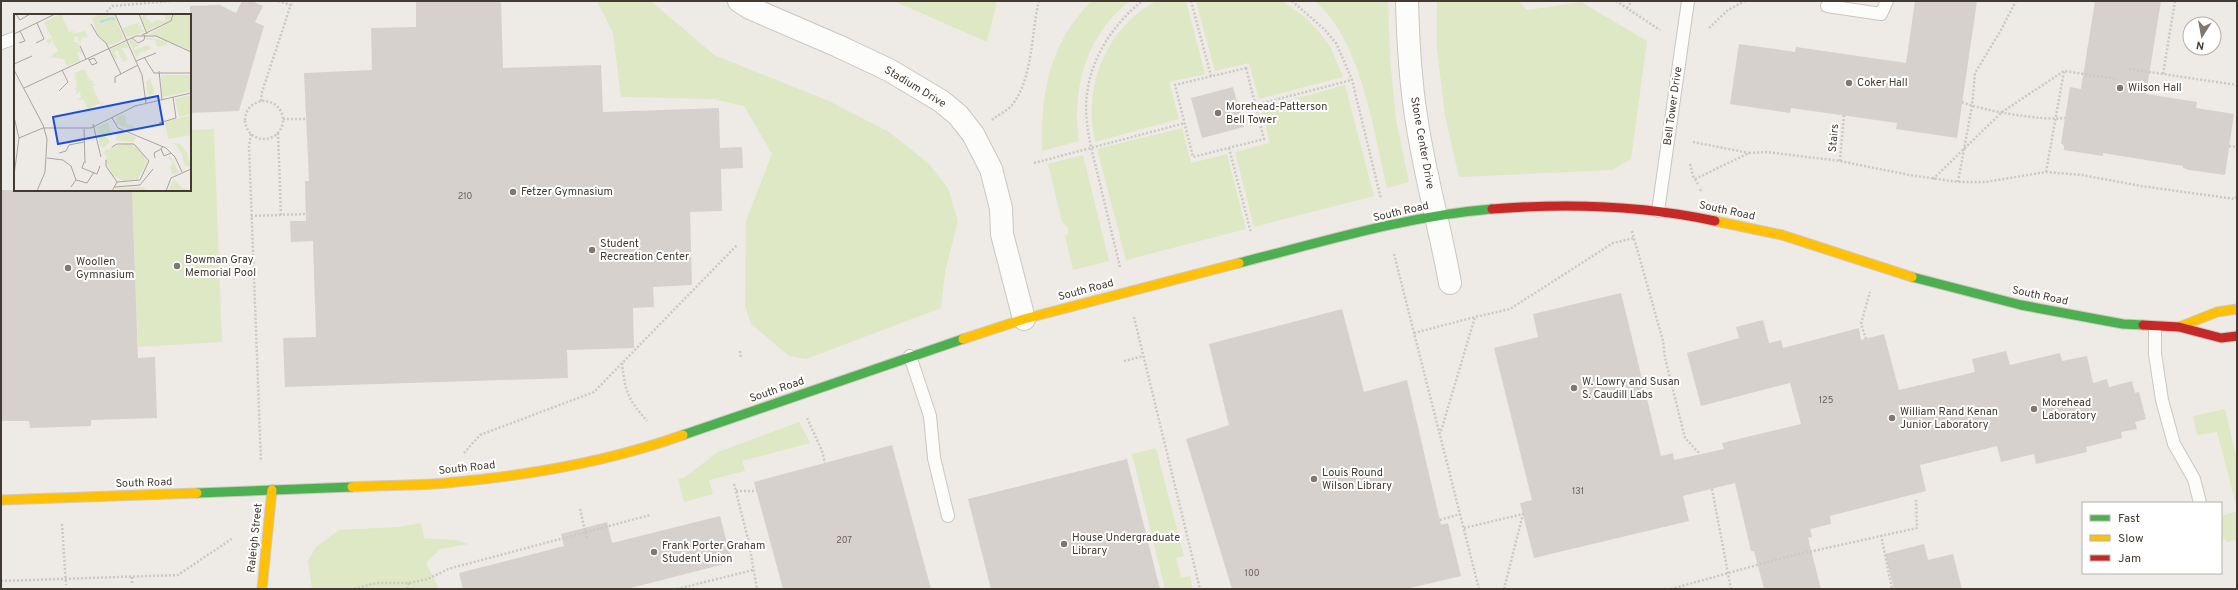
<svg xmlns="http://www.w3.org/2000/svg" width="2238" height="590" font-family="Overpass,sans-serif">
<style>
.green{fill:#dee8c4}
.building{fill:#d6d1cd}
.lines{fill:none;stroke-linecap:round;stroke-linejoin:round}
.lane-casing{stroke:#cac6c2;stroke-width:14}
.street-casing{stroke:#cac6c2;stroke-width:24}
.fast-casing{stroke:#cfc8be;stroke-width:11}
.slow-casing{stroke:#cfc8be;stroke-width:11}
.jam-casing{stroke:#cfc8be;stroke-width:11}
.path{stroke:#ccc9c5;stroke-width:2.5;stroke-dasharray:2 2;stroke-linecap:butt}
.lane{stroke:#fcfcfb;stroke-width:12}
.street{stroke:#fcfcfb;stroke-width:22}
.fast{stroke:#4caf50;stroke-width:9}
.slow{stroke:#ffc107;stroke-width:9}
.jam{stroke:#c62828;stroke-width:9}
.poi-dot{fill:#7f7872;stroke:#fff;stroke-width:1.5}
.labels{text-anchor:middle;dominant-baseline:central;stroke-width:4;stroke-linejoin:round;paint-order:stroke}
.number-label{font-size:9px;fill:#69625b}
.poi-label{font-size:11px;fill:#433b33;stroke:#fff;text-anchor:start}
.street-label{font-size:11px;fill:#433b33;stroke:#fff}
.inset-river{fill:none;stroke:#b5dced;stroke-width:2}
.inset-road{fill:none;stroke:#aaa49e;stroke-width:1}
.view{fill:#1d4ed8;fill-opacity:0.15;stroke:#1d4ed8;stroke-width:2}
.inset-edge{fill:none;stroke:#433b33;stroke-width:2}
</style>
<rect width="100%" height="100%" fill="#eeeae6"/>
<path class="green" d="M 597,1 L 651,1 L 714,55 L 829,101 L 889,132 L 928,163 L 948,188 L 958,221 L 945,272 L 941,308 L 806,359 L 789,356 L 751,324 L 745,306 L 746,221 L 772,154 L 744,106 L 713,99 L 621,97 L 613,33 Z
M 894,1 L 997,1 L 987,42 Z
M 1092,1 L 1130,1 C 1087,33 1071,89 1079,141 L 1042,151 C 1041,104 1046,58 1076,19 C 1081,13 1085,6 1092,1 Z
M 1156,1 L 1186,1 L 1205,74 L 1169,82 L 1179,119 L 1095,142 C 1083,87 1105,29 1156,1 Z
M 1196,1 L 1282,1 L 1306,18 L 1319,32 L 1330,46 L 1343,77 L 1259,99 L 1249,63 L 1215,71 Z
M 1314,1 L 1388,1 L 1390,58 L 1396,120 L 1409,182 L 1387,188 C 1374,133 1361,37 1314,1 Z
M 1437,1 L 1519,1 L 1527,10 L 1581,2 L 1647,41 L 1631,159 L 1613,170 L 1459,177 L 1445,116 L 1437,48 Z
M 1345,85 L 1374,196 L 1254,227 L 1235,152 L 1270,143 L 1261,108 Z
M 1182,128 L 1191,163 L 1227,154 L 1246,229 L 1126,260 L 1097,149 Z
M 214,129 L 222,342 L 138,347 L 132,190 L 190,190 L 190,130 Z
M 1083,155 L 1109,261 L 1073,270 L 1065,236 L 1068,234 L 1068,227 L 1062,222 L 1048,164 Z
M 2225,409 L 2237,460 L 2237,508 L 2217,432 L 2197,435 L 2193,416 Z
M 799,422 L 810,443 L 742,461 L 745,471 L 709,480 L 713,494 L 684,502 L 678,479 L 685,477 L 718,452 Z
M 1156,448 L 1184,556 L 1176,558 L 1181,578 L 1190,576 L 1193,589 L 1165,589 L 1132,454 Z
M 2237,511 L 2237,540 L 2227,542 C 2220,536 2221,525 2221,516 Z
M 421,523 L 424,538 L 457,540 L 469,544 L 440,549 L 426,563 L 439,589 L 312,589 L 308,561 L 316,547 L 339,530 L 398,527 Z"/>
<path class="building" d="M 242,1 L 252,1 L 263,6 L 255,22 L 264,26 L 239,111 L 190,113 L 190,6 L 220,5 L 236,13 Z
M 416,1 L 501,1 L 503,68 L 601,65 L 603,112 L 719,108 L 720,148 L 742,147 L 743,168 L 721,169 L 722,211 L 690,212 L 692,285 L 653,287 L 654,307 L 633,308 L 634,348 L 567,350 L 568,378 L 285,387 L 283,338 L 316,337 L 313,241 L 291,242 L 290,221 L 306,221 L 305,181 L 309,181 L 304,73 L 372,70 L 371,28 L 416,27 Z
M 1915,1 L 1977,1 L 1957,138 L 1896,129 L 1897,123 L 1791,108 L 1790,113 L 1730,104 L 1739,44 L 1795,52 L 1796,47 L 1906,63 Z
M 2095,1 L 2161,1 L 2146,94 L 2197,102 L 2196,108 L 2234,114 L 2225,175 L 2189,170 L 2183,168 L 2183,166 L 2103,153 L 2103,156 L 2064,150 L 2064,146 L 2061,143 L 2070,87 L 2081,89 Z
M 1233,87 L 1244,127 L 1202,138 L 1191,98 Z
M 1,190 L 132,190 L 138,358 L 155,357 L 157,418 L 91,420 L 91,426 L 30,428 L 29,421 L 1,421 Z
M 1621,293 L 1661,456 L 1673,453 L 1674,460 L 1724,449 L 1722,443 L 1801,424 L 1790,383 L 1701,406 L 1687,353 L 1739,338 L 1736,327 L 1763,320 L 1769,343 L 1781,340 L 1783,348 L 1859,328 L 1861,340 L 1884,334 L 1899,390 L 1975,372 L 1972,359 L 2006,351 L 2010,365 L 2060,353 L 2062,361 L 2087,356 L 2093,383 L 2107,379 L 2109,387 L 2132,381 L 2135,393 L 2139,392 L 2146,419 L 2135,422 L 2137,429 L 2121,432 L 2122,438 L 2086,447 L 2087,452 L 2036,464 L 2034,454 L 2001,462 L 1997,446 L 1920,465 L 1926,491 L 1830,516 L 1831,524 L 1810,529 L 1812,537 L 1808,538 L 1821,589 L 1764,589 L 1754,551 L 1751,551 L 1735,483 L 1683,496 L 1689,521 L 1534,558 L 1520,503 L 1532,500 L 1494,348 L 1538,337 L 1533,314 Z
M 1342,309 L 1364,392 L 1407,380 L 1441,525 L 1448,523 L 1461,576 L 1406,589 L 1232,589 L 1186,439 L 1229,425 L 1209,344 Z
M 892,445 L 931,589 L 783,589 L 754,482 Z
M 1127,459 L 1160,589 L 991,589 L 968,499 Z
M 720,516 L 732,562 L 627,589 L 463,589 L 459,573 L 564,546 L 561,534 L 607,522 L 612,543 Z
M 1924,544 L 1928,560 L 1953,554 L 1962,589 L 1894,589 L 1885,554 Z"/>
<g class="lines">
<g class="lane-casing">
<path id="lane" d="M 1827,6 L 1881,14 L 1887,1
M 1,43 L 15,38
M 1658,211 L 1688,1
M 2155,327 L 2155,354 L 2162,400 L 2174,444 L 2194,479 L 2200,503
M 910,356 L 930,416 L 934,458 L 948,516"/>
</g>
<g class="street-casing">
<path id="street" d="M 739,1 L 750,8 L 838,46 L 889,70 L 941,101 L 958,115 L 973,134 L 991,169 L 1001,208 L 1002,234 L 1024,319
M 1407,1 C 1408,40 1410,78 1416,116 C 1424,172 1440,227 1450,283"/>
</g>
<g class="fast-casing">
<path id="fast" d="M 1239,263 C 1322,242 1406,216 1492,209
M 1912,277 L 2021,305 L 2123,324 L 2143,325
M 683,435 L 963,339
M 197,493 L 352,487"/>
</g>
<g class="slow-casing">
<path id="slow" d="M 1715,221 L 1782,235 L 1912,277
M 2179,327 L 2217,312 L 2237,309
M 963,339 L 1024,319 L 1239,263
M 352,487 C 383,485 415,486 446,483 C 525,476 608,462 683,435
M 1,500 L 197,493
M 262,589 L 272,490"/>
</g>
<g class="jam-casing">
<path id="jam" d="M 1492,209 C 1567,203 1641,205 1715,221
M 2143,325 L 2179,327 L 2221,338 L 2237,336"/>
</g>
<path class="path" d="M 278,1 L 291,5
M 1191,1 L 1211,76
M 1292,1 L 1324,29 L 1336,43 L 1344,61 L 1352,80 L 1381,199
M 1616,1 L 1660,30
M 1627,8 L 1632,1
M 104,15 L 112,6 L 171,1
M 1709,28 L 1728,10 L 1745,1
M 1246,68 L 1264,139 L 1193,157 L 1175,85 Z
M 2129,69 L 2237,85
M 2163,74 L 2175,1
M245 120a19 19 0 1 1 38 0a19 19 0 1 1-38 0Z
M 261,101 L 262,92 L 292,1
M 1962,102 C 1982,111 2044,121 2065,118
M 1255,105 L 1352,80
M 283,119 L 306,119
M 992,120 C 998,115 1007,111 1012,105 C 1033,79 1031,33 1039,1
M 278,133 L 281,215
M 251,134 L 249,146 L 261,462
M 1693,142 L 1749,153
M 2229,146 L 2237,147
M 1229,148 L 1251,233
M 1840,161 L 1844,115
M 1034,163 L 1185,123
M 1690,164 L 1693,176 L 1698,184
M 2046,172 L 2064,71 L 2117,79
M 1695,179 L 1749,153 L 1767,152 L 1840,161 L 1909,175 L 1958,182 L 1985,182 L 2046,172 L 2082,175 L 2141,186 L 2235,199 L 2237,196
M 1933,179 L 2002,112 L 2064,71
M 1958,182 L 1972,106 L 1975,73 L 2001,30 L 2016,1
M 1700,191 L 1702,187
M 251,216 L 306,214
M 1632,231 L 1663,341 L 1665,358 L 1685,438 L 1700,454
M 1394,254 L 1479,589
M 1120,267 C 1113,238 1106,209 1099,180 C 1095,162 1089,143 1087,123 C 1081,75 1105,31 1142,1
M 1134,317 L 1200,589
M 1414,333 L 1475,317
M 1866,339 L 1861,324 L 1870,292
M 740,351 L 741,359
M 1124,361 L 1143,356
M 622,363 C 625,392 628,399 647,421
M 807,418 L 822,451 L 825,463
M 1441,431 L 1475,317 L 1510,309 L 1613,243 L 1634,238
M 464,453 L 480,435 L 594,392 L 737,245
M 734,484 L 749,543 L 757,589
M 1712,489 L 1731,589
M 736,491 L 757,491
M 580,509 L 587,539
M 1440,520 L 1460,514
M 62,524 L 66,585
M 1464,528 L 1523,514 L 1504,589
M 1881,535 L 1892,589
M 132,577 L 132,585
M 1,581 L 178,575 L 233,538
M 354,589 L 376,583 L 409,583 L 428,579 L 448,569 L 650,515
M 407,589 L 409,583
M 677,589 L 753,570
M 1671,589 L 1786,557 L 1917,528 L 1916,500"/>
<use href="#lane" class="lane"/>
<use href="#street" class="street"/>
<use href="#fast" class="fast"/>
<use href="#slow" class="slow"/>
<use href="#jam" class="jam"/>
</g>
<g class="poi-dot">
<circle cx="1849" cy="83" r="4"/>
<circle cx="2120" cy="88" r="4"/>
<circle cx="1218" cy="113" r="4"/>
<circle cx="513" cy="192" r="4"/>
<circle cx="592" cy="250" r="4"/>
<circle cx="177" cy="266" r="4"/>
<circle cx="68" cy="268" r="4"/>
<circle cx="1574" cy="388" r="4"/>
<circle cx="2034" cy="409" r="4"/>
<circle cx="1892" cy="418" r="4"/>
<circle cx="1314" cy="479" r="4"/>
<circle cx="1064" cy="544" r="4"/>
<circle cx="654" cy="552" r="4"/>
</g>
<g class="labels">
<g class="number-label">
<text x="465" y="196">210</text>
<text x="1826" y="400">125</text>
<text x="1578" y="491">131</text>
<text x="844" y="540">207</text>
<text x="1252" y="573">100</text>
</g>
<g class="poi-label">
<text x="1857" y="83">Coker Hall</text>
<text x="2128" y="88">Wilson Hall</text>
<text x="1226" y="107">Morehead-Patterson<tspan x="1226" dy="13">Bell Tower</tspan></text>
<text x="521" y="192">Fetzer Gymnasium</text>
<text x="600" y="244">Student<tspan x="600" dy="13">Recreation Center</tspan></text>
<text x="185" y="260">Bowman Gray<tspan x="185" dy="13">Memorial Pool</tspan></text>
<text x="76" y="262">Woollen<tspan x="76" dy="13">Gymnasium</tspan></text>
<text x="1582" y="382">W. Lowry and Susan<tspan x="1582" dy="13">S. Caudill Labs</tspan></text>
<text x="2042" y="403">Morehead<tspan x="2042" dy="13">Laboratory</tspan></text>
<text x="1900" y="412">William Rand Kenan<tspan x="1900" dy="13">Junior Laboratory</tspan></text>
<text x="1322" y="473">Louis Round<tspan x="1322" dy="13">Wilson Library</tspan></text>
<text x="1072" y="538">House Undergraduate<tspan x="1072" dy="13">Library</tspan></text>
<text x="662" y="546">Frank Porter Graham<tspan x="662" dy="13">Student Union</tspan></text>
</g>
<g class="street-label">
<text transform="translate(915 87) rotate(31)">Stadium Drive</text>
<text transform="translate(1673 106) rotate(-82)">Bell Tower Drive</text>
<text transform="translate(1834 138) rotate(-85)">Stairs</text>
<text transform="translate(1422 143) rotate(80)">Stone Center Drive</text>
<text transform="translate(1727 211) rotate(12)">South Road</text>
<text transform="translate(1401 212) rotate(-13)">South Road</text>
<text transform="translate(1086 290) rotate(-15)">South Road</text>
<text transform="translate(2040 296) rotate(12)">South Road</text>
<text transform="translate(777 390) rotate(-19)">South Road</text>
<text transform="translate(467 468) rotate(-6)">South Road</text>
<text transform="translate(144 483) rotate(-2)">South Road</text>
<text transform="translate(255 538) rotate(-84)">Raleigh Street</text>
</g>
</g>
<g transform="translate(14 14)">
<rect width="177" height="177" fill="#eeeae6"/>
<path d="M 47,0 L 55,18 L 61,17 L 57,20 L 71,17 L 74,24 L 69,23 L 66,28 L 69,35 L 63,22 L 60,23 L 60,28 L 64,29 L 68,40 L 66,38 L 63,39 L 66,47 L 53,52 L 50,45 L 36,43 L 44,37 L 38,26 L 35,31 L 32,27 L 38,24 L 30,8 ZM 86,0 L 100,0 L 110,25 L 94,32 L 84,21 L 78,4 ZM 132,0 L 137,0 L 131,3 L 139,10 L 142,6 L 151,7 L 151,0 L 158,2 L 156,7 L 133,17 L 127,3 ZM 159,0 L 177,0 L 177,37 L 135,20 L 157,8 ZM 125,8 L 124,12 L 128,11 L 126,14 L 131,18 L 113,23 L 109,14 ZM 132,23 L 152,27 L 153,31 L 143,33 L 141,26 L 133,26 ZM 118,25 L 123,31 L 127,30 L 120,34 L 121,36 L 133,31 L 138,34 L 126,39 L 123,44 L 115,27 ZM 112,28 L 115,34 L 108,34 L 114,46 L 109,48 L 103,36 L 100,38 L 103,44 L 101,45 L 96,35 ZM 70,55 L 76,67 L 79,66 L 78,69 L 82,71 L 78,72 L 86,89 L 91,88 L 88,90 L 92,99 L 86,89 L 74,95 L 69,85 L 63,86 L 67,83 L 66,78 L 62,80 L 63,76 L 60,75 L 63,73 L 61,59 ZM 147,61 L 177,61 L 177,77 L 148,83 ZM 136,64 L 140,76 L 140,80 L 134,81 L 132,68 ZM 177,81 L 177,100 L 165,103 L 161,85 ZM 108,100 L 112,102 L 112,110 L 119,111 L 124,118 L 103,110 L 102,104 ZM 177,101 L 177,121 L 154,125 L 151,108 ZM 94,108 L 97,118 L 89,121 L 83,113 ZM 82,114 L 96,127 L 90,134 L 86,132 ZM 103,117 L 114,120 L 122,123 L 119,128 L 102,126 ZM 160,129 L 166,130 L 173,139 L 177,153 L 171,152 L 168,140 ZM 113,130 L 122,132 L 131,143 L 130,145 L 133,145 L 134,148 L 123,166 L 121,163 L 121,166 L 110,167 L 99,162 L 91,146 L 93,142 L 89,140 L 92,135 L 96,136 L 97,133 ZM 156,142 L 165,158 L 159,161 L 156,153 L 159,149 L 154,144 ZM 160,165 L 167,173 L 176,177 L 154,177 ZM 127,173 L 137,177 L 100,175 L 101,174 Z" fill="#dee8c4"/>
<path class="inset-river" d="M 86,8 L 98,4 L 101,6"/>
<path class="inset-road" d="M 2,0 L 6,6 L 16,0M 101,0 L 128,61 L 132,89M 125,0 L 133,20M 77,10 L 84,22 L 92,29 L 107,60M 0,20 L 41,0M 128,21 L 157,7 L 159,0M 118,24 L 124,29 L 130,26 L 131,21M 5,29 L 11,27 L 6,17M 22,29 L 30,25 L 23,9M 66,32 L 72,45M 130,43 L 140,59 L 177,59M 74,44 L 78,51 L 83,49 L 80,44 L 75,46M 122,47 L 142,39M 0,50 L 18,42M 0,56 L 29,111 L 33,125 L 31,158 L 23,177M 145,57 L 148,86M 101,69 L 101,63 L 124,51M 10,74 L 122,22 L 142,22 L 177,38M 45,77 L 54,68 L 48,56M 0,103 L 5,124 L 0,161M 98,104 L 104,114 L 152,134 L 161,143 L 168,158M 145,109 L 162,104 L 159,83M 79,110 L 87,143M 70,115 L 71,149M 5,124 L 29,114 L 77,114 L 121,92 L 177,79M 149,132 L 147,135 L 150,142 L 157,139M 98,133 L 103,130 L 120,130 L 135,147 L 126,166 L 103,168M 45,139 L 52,137 L 55,131 L 70,128M 33,144 L 49,146 L 57,152 L 62,166 L 57,173M 141,144 L 140,139 L 147,135M 92,146 L 92,152 L 103,168 L 98,177M 70,148 L 68,154 L 83,160 L 86,152M 62,166 L 73,169 L 80,158M 101,173 L 126,171 L 139,155M 152,177 L 157,164 L 177,155"/>
<path class="view" d="M 144,82 L 149,110 L 44,130 L 39,103 Z"/>
<rect width="177" height="177" class="inset-edge"/>
</g>
<rect width="2238" height="590" fill="none" stroke="#433b33" stroke-width="4"/>
<rect x="2082" y="502" width="140" height="72" fill="#ffffff" stroke="#b4b1ad"/>
<rect x="2090" y="515" width="20" height="6" fill="#4caf50" stroke="#b4b1ad"/>
<text x="2118" y="522" font-size="12" fill="#433b33">Fast</text>
<rect x="2090" y="535" width="20" height="6" fill="#ffc107" stroke="#b4b1ad"/>
<text x="2118" y="542" font-size="12" fill="#433b33">Slow</text>
<rect x="2090" y="555" width="20" height="6" fill="#c62828" stroke="#b4b1ad"/>
<text x="2118" y="562" font-size="12" fill="#433b33">Jam</text>
<g transform="translate(2202 36) rotate(191)"><circle r="19" fill="#ffffff" stroke="#b4b1ad"/>
<path d="M0-3L7 15L0 10L-7 15Z" fill="#7f7872"/>
<text y="-6" font-size="11" font-weight="bold" text-anchor="middle" fill="#433b33">N</text>
</g>
</svg>
